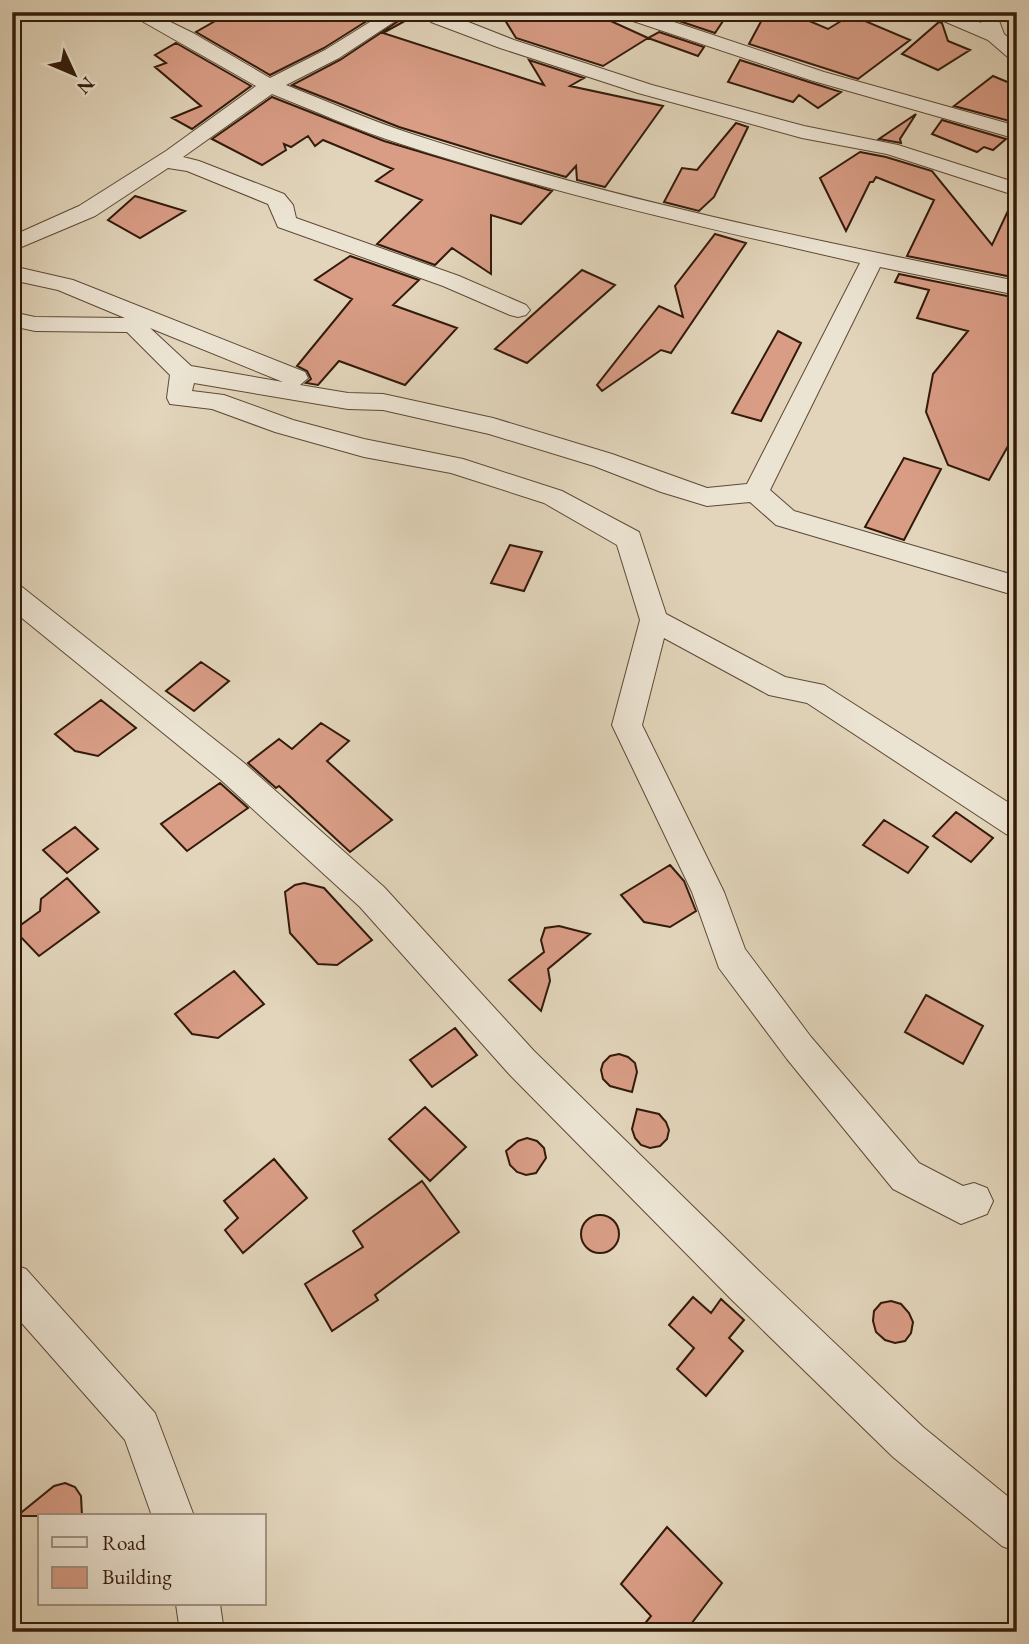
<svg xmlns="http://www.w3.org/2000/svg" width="1029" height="1644" font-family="'EB Garamond',serif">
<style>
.building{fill:#d99d86;stroke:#321a0a;stroke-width:2}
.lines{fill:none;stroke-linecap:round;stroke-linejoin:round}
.minor-casing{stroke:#5e4936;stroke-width:2}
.minor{fill:#ece4d3;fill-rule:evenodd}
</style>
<rect width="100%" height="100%" fill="#e2d5bb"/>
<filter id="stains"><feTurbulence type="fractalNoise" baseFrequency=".00286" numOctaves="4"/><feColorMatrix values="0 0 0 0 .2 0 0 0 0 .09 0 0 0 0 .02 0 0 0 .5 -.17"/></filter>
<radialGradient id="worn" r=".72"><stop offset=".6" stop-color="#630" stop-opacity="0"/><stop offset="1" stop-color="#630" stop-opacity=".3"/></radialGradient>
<path class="building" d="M 231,12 L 381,12 L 324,48 L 270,75 L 196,32 Z
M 412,12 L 421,12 L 383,33 L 544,85 L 529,60 L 584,78 L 570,86 L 663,106 L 605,187 L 577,180 L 576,166 L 566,177 L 490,155 L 399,127 L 292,85 L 340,60 Z
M 500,12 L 591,12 L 648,38 L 603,66 L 516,38 Z
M 695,12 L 729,12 L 715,33 L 679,21 Z
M 766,12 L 788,12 L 828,29 L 851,15 L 910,40 L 858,79 L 749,44 Z
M 939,22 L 942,23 L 948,41 L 970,50 L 938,70 L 902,54 Z
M 659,32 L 704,47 L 698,56 L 648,38 Z
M 176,43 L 251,86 L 192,129 L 172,118 L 201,106 L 155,67 L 166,63 L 155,55 Z
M 740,60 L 809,82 L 841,92 L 818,108 L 799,95 L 793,102 L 728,82 Z
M 993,76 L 1017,86 L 1017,123 L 954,106 Z
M 272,97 L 384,141 L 552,191 L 521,224 L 491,215 L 491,274 L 452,248 L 435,265 L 377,244 L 422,200 L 376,181 L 393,169 L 323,140 L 315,146 L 308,136 L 291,147 L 284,144 L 286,150 L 262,165 L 212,139 Z
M 916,114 L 900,139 L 901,143 L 879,139 Z
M 942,120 L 1006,139 L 993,150 L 984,147 L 977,152 L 932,134 Z
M 736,123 L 748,127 L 714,197 L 699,211 L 664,202 L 682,168 L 697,170 Z
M 860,152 L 886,157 L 932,171 L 992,245 L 1014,198 L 1017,198 L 1017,278 L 907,256 L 934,200 L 876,177 L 873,182 L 870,182 L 846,231 L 820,178 Z
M 135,196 L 185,211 L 140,238 L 108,220 Z
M 715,234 L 746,243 L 671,353 L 661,350 L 602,391 L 597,385 L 659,306 L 683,317 L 675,286 Z
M 350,256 L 419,280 L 393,305 L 457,328 L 405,385 L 339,361 L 318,385 L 306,383 L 311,379 L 307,371 L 297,366 L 352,299 L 315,280 Z
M 582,270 L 615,285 L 527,363 L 495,349 Z
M 899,274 L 1017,298 L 1017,430 L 989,480 L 948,465 L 926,412 L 933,374 L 968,331 L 917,318 L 929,290 L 895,282 Z
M 778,331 L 801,343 L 761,421 L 732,413 Z
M 904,458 L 941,469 L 904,540 L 865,527 Z
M 510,545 L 542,552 L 524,591 L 491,583 Z
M 201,662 L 229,681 L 194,711 L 166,691 Z
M 101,700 L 136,728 L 98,756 L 75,751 L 55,734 Z
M 321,723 L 349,741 L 327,761 L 392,820 L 350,852 L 279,786 L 276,788 L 248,763 L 279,739 L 292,749 Z
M 220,783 L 248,808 L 187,851 L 161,824 Z
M 956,812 L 993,838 L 971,862 L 933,836 Z
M 884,820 L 928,847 L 908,873 L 863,845 Z
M 75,827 L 98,849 L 67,873 L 43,850 Z
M 670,865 L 684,881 L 696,911 L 670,927 L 644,922 L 621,895 Z
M 67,878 L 99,912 L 39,956 L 14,930 L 40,911 L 41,899 Z
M 304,883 L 324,888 L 372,940 L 337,965 L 318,964 L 290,933 L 285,892 L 295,885 Z
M 559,926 L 590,934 L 548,969 L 550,981 L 541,1011 L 509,980 L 544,952 L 541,940 L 545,928 Z
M 234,971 L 264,1004 L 218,1038 L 192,1034 L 175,1014 Z
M 926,995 L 983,1026 L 963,1064 L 905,1032 Z
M 455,1028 L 477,1055 L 432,1087 L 410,1060 Z
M 619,1054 L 628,1057 L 635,1063 L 637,1072 L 632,1092 L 610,1086 L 603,1079 L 601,1070 L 603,1063 L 610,1056 Z
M 425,1107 L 466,1147 L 430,1181 L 389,1139 Z
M 637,1109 L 659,1114 L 666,1122 L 669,1130 L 667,1139 L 660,1146 L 650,1148 L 641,1145 L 635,1138 L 632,1129 Z
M 527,1138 L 537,1141 L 544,1148 L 546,1158 L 536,1173 L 526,1175 L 517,1172 L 510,1165 L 506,1151 L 518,1141 Z
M 274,1159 L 307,1198 L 243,1253 L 225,1230 L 238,1218 L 224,1201 Z
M 422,1181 L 459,1232 L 375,1295 L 378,1300 L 332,1331 L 305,1284 L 363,1247 L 353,1231 Z
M581 1234a19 19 0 1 1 38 0a19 19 0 1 1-38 0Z
M 693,1297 L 711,1313 L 721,1299 L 744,1320 L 729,1338 L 743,1351 L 706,1396 L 677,1369 L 694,1348 L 669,1325 Z
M 891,1301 L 901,1304 L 909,1313 L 913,1322 L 911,1333 L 905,1341 L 895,1343 L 885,1340 L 876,1332 L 873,1321 L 874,1311 L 881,1303 Z
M 65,1483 L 75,1487 L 81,1496 L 82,1516 L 17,1516 L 54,1486 Z
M 667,1527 L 722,1583 L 685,1632 L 638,1632 L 651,1616 L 621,1584 Z"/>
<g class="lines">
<g class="minor-casing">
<path id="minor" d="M 126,12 L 150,12 L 193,33 L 270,78 L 325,50 L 386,12 L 409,12 L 339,58 L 286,85 C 329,102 371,121 415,135 C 611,199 815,241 1017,281 L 1017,295 L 880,267 L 770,490 L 794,511 L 1017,576 L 1017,596 L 776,525 L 750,502 L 707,506 L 661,492 L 594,466 L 489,434 L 383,410 L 348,409 L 194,383 L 192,391 L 224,395 L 293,420 L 364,439 L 463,459 L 562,491 L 639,532 L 666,614 L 785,677 L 824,685 L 1017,808 L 1017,838 L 1006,834 L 807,703 L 769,695 L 664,638 L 642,725 L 724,892 L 745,949 L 811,1037 L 919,1163 L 963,1186 L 974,1183 L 987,1188 L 993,1201 L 987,1214 L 961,1224 L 893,1189 L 787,1059 L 719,968 L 692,892 L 612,725 L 640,620 L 617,545 L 544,503 L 451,473 L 364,457 L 275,432 L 212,409 L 170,404 L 167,398 L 170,375 L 127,332 L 35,331 L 12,326 L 12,312 L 35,317 L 125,318 L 58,290 L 12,280 L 12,266 L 73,280 L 305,372 L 308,378 L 300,385 L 348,393 L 383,394 L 493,418 L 612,454 L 707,488 L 747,484 L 860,263 C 706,228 552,193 401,144 C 357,130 315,111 272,94 L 183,157 L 199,161 L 284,194 L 293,205 L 296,218 L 459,276 L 526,305 L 530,310 L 526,315 L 518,317 L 510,315 L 443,286 L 278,227 L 268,204 L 187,171 L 168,168 L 95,216 L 12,251 L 12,236 L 79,206 L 166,151 L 256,86 ZM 150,328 L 283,382 L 191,366 Z
M 424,12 L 443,12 L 514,40 L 652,85 L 804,126 L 898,145 L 1017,183 L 1017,196 L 887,154 L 802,138 L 638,93 L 500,48 L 431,22 Z
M 616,12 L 644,12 L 824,72 L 1017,126 L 1017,139 L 810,80 L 618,16 Z
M 930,12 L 956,12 L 981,23 L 980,17 L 982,13 L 996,13 L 1004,34 L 1017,45 L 1017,61 L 1010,59 L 988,40 L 932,16 Z
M 12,584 L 22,587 L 243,762 L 384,887 L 534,1051 L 759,1271 L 923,1427 L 1017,1504 L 1017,1552 L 1002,1546 L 893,1457 L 731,1299 L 510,1075 L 360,907 L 221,780 L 12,610 Z
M 12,1264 L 26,1269 L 155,1413 L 194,1516 L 152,1516 L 125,1440 L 12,1312 Z
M 176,1604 L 220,1604 L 224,1632 L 180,1632 Z"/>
</g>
<use href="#minor" class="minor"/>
</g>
<rect width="1029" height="1644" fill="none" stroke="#e2d5bb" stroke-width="42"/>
<rect x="14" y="14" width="1001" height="1616" fill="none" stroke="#321a0a" stroke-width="3.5"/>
<rect x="21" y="21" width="987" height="1602" fill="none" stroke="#321a0a" stroke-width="2"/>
<rect x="38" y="1514" width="228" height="91" fill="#ece4d3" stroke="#a29383" stroke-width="2"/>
<rect x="52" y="1537" width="35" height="10" fill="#ece4d3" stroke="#a29383" stroke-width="2"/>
<text x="102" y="1550" font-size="21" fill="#321a0a">Road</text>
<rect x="52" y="1567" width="35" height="21" fill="#d99d86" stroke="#a29383" stroke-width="2"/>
<text x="102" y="1584" font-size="21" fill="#321a0a">Building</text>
<g transform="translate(74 74) rotate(134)" stroke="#ece4d3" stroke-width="5" paint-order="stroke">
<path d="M0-5L12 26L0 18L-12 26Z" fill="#321a0a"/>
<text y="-10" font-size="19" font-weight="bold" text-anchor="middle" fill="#321a0a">N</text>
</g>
<rect width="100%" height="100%" filter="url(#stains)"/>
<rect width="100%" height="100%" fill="url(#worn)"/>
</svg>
